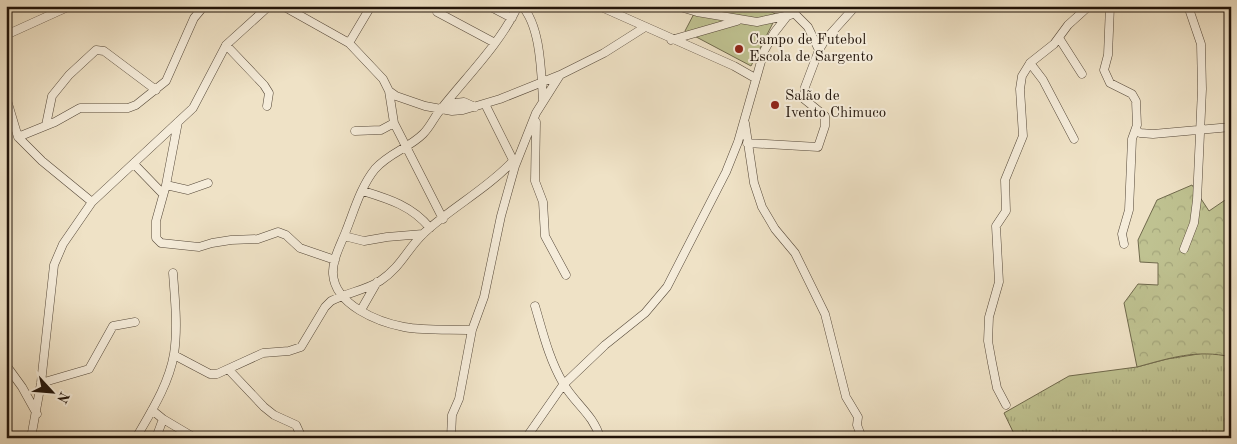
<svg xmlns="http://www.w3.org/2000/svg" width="1237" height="444" font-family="'Old Standard TT',serif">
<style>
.grass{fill:url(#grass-tufts);stroke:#706a4d}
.forest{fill:url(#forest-crowns);stroke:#706a4d}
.garden{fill:#bfc291;stroke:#706a4d}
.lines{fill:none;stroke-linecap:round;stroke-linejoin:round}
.minor-casing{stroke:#544738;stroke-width:9}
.minor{stroke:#f5ecda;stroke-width:8}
.poi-dot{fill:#8f2418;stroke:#f5ecda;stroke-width:2}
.labels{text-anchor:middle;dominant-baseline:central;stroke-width:4;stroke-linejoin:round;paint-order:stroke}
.poi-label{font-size:15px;fill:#201309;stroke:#f5ecda;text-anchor:start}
</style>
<defs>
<pattern id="grass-tufts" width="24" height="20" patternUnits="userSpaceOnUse" patternTransform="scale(1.25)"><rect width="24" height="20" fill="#bfc291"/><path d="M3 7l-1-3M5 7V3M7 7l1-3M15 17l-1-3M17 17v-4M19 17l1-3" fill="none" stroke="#a4a67c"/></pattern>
<pattern id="forest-crowns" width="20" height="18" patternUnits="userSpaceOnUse" patternTransform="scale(1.25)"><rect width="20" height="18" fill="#bfc291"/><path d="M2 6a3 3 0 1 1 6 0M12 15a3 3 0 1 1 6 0" fill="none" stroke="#a4a67c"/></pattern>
</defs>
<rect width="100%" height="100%" fill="#efe2c6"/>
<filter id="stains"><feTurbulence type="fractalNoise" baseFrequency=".004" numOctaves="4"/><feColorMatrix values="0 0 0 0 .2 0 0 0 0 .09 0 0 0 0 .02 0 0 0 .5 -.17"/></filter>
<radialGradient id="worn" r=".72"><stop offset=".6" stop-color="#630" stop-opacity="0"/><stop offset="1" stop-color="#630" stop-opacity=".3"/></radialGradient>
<path class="grass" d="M 1211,352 L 1231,357 L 1231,438 L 1016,438 L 1004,413 L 1069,376 L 1137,367 L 1167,359 Z"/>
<path class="forest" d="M 1192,185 L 1209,211 L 1231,196 L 1231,357 C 1197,349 1170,358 1137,367 L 1124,303 L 1138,284 L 1158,285 L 1158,263 L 1140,262 L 1138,240 L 1157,200 Z"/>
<path class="garden" d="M 698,6 L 761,6 L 777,15 L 751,66 L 685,31 Z"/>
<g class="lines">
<g class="minor-casing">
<path id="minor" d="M 283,6 L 349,43 L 383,79 L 389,91 L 396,96 L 425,106 L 452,111 L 463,110 L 500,99 L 560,75
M 489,6 L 512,18
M 522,6 C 541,27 541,72 543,100
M 599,6 L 734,66 L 755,78
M 677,6 L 697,12 L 757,22 L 790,15
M 1110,6 L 1108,55 L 1104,70 L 1110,83 L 1132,94 L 1136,101 L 1137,125 L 1132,139 L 1129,210 L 1122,234 L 1124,244
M 792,11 L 808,27 L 819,50
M 437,12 L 495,43
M 6,35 L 70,6
M 1059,38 L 1082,74
M 671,40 L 737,21
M 349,43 L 371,6
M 226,45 L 264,85 L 269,93 L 267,106
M 1030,63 L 1043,80 L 1074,139
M 389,91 L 394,123 L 443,219
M 6,97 L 18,137 L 42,161 L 92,202
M 446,104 L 464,102 L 475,107
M 485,104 L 515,164
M 178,122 L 166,185 L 188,190 L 208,183
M 536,122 L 535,181 L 543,202 L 545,236 L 566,275
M 745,123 L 754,183 L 762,207 L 775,229 L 795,253 L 825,314 L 846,397 L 858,417 L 857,425 L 862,438
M 46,125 L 52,96 L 69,75 L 96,50 L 104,51 L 156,90
M 1136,130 L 1140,133 L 1153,134 L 1231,127
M 355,131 L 381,130 L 394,123
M 18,137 L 55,122 L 80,108 L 128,108 L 136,105 L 166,81 L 194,18 L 204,6
M 747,143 L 818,147 L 825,126 L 825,116 L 804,99 L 805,87 L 819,50 L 825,40 L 852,10
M 134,164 L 163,194
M 166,185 L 156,221 L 156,238 L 161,243 L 199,247 L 212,243 L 231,240 L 258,239 L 278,232 L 286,235 L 300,248 L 335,260
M 363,191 C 389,199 412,206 430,228
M 344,236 L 364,241 L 387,237 L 423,234
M 1184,249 L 1194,223 L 1197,200 L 1202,89 L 1201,44 L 1188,6
M 535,306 C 543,333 549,359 563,383 C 574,403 594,415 600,438
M 361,310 L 377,282
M 472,330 C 450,329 426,331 404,327 C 378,322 335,305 333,274 C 332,260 341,244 346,231 C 354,211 361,186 375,169 C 389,153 409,148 423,134 C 431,126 434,117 441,109 C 467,76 499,45 518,6
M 174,355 L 210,374 L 217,374 L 263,353 L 289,351 L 301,347 L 325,307 L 331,301 C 346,293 366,290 380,281 C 402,266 407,249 424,233 C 452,207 487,189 513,161
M 6,365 L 22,387 L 37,414
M 229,370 L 264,407 L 274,415 L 296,425 L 302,438
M 41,383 L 89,369 L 113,326 L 135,322
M 1006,405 L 997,388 L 992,363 L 988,341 L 989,317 L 999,282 L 996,226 L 1006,211 L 1005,180 L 1023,136 L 1020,89 L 1022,76 L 1030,63 L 1054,44 L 1068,25 L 1089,6
M 152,410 L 163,419 L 156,438
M 163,419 L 195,438
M 31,438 L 41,383 L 54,265 L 63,244 L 92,202 L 193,108 L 226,45 L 269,6
M 136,438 C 151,412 169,384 174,354 C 178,328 175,300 173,273
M 451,438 L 452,415 L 459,399 L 472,330 L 484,297 L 501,216 L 515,166 L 536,113 L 560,75 L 604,53 L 645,27
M 526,438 L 563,385 L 605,345 L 645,313 L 667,287 L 726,172 L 738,142 L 764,51 L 774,33 L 795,6"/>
</g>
<use href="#minor" class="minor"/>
</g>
<g class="poi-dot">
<circle cx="739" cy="49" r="5"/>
<circle cx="775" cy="105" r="5"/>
</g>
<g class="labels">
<g class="poi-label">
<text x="749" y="40">Campo de Futebol<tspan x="749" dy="17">Escola de Sargento</tspan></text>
<text x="785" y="96">Salão de<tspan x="785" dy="17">Ivento Chimuco</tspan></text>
</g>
</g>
<rect width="1237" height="444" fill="none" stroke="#efe2c6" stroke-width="25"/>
<rect x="8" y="8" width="1222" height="429" fill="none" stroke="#201309" stroke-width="2.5"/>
<rect x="12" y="12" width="1212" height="419" fill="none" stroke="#201309"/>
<g transform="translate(52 392) rotate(116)" stroke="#f5ecda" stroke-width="4" paint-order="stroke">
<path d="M0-4L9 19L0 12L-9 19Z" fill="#201309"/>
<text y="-8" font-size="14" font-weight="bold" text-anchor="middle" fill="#201309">N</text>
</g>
<rect width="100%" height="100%" filter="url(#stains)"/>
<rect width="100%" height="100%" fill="url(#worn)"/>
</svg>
